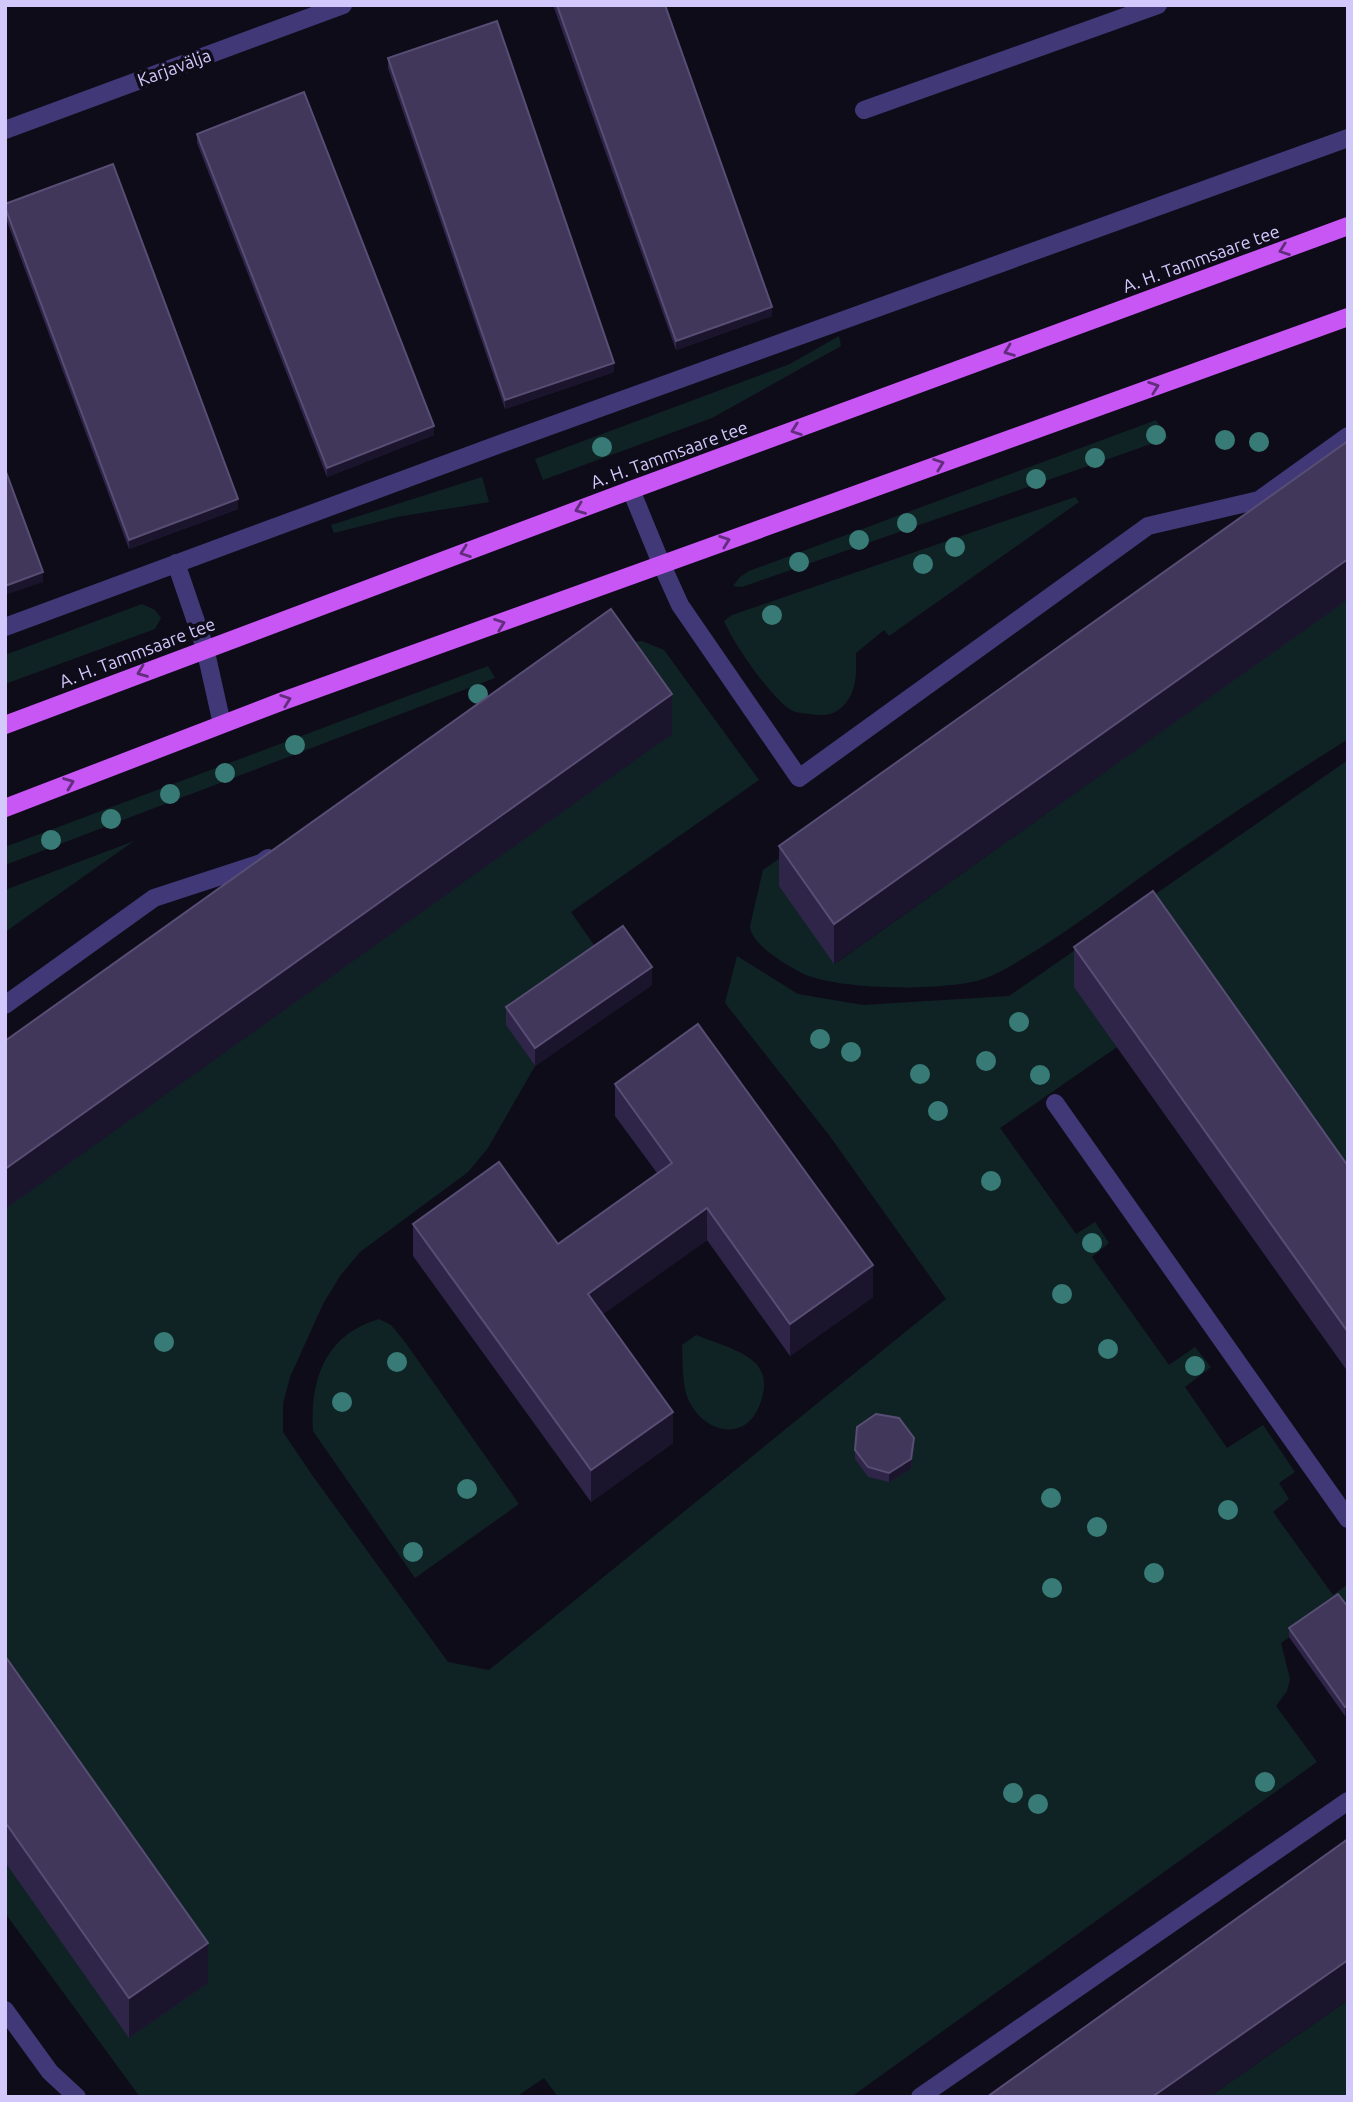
<svg xmlns="http://www.w3.org/2000/svg" width="1353" height="2102" font-family="Ubuntu,sans-serif">
<style>
.green{fill:#0f2324}
.lines{fill:none;stroke-linecap:round;stroke-linejoin:round}
.lane{stroke:#413977;stroke-width:18}
.street{stroke:#413977;stroke-width:18}
.primary{stroke:#c856f5;stroke-width:18}
.tree{fill:#387b76}
.wall{fill:#2f2548}
.shaded-wall{fill:#1b142d}
.building{fill:#41375b;stroke:#584e74;stroke-width:2}
.oneway{stroke:#622d7d}
.labels{text-anchor:middle;dominant-baseline:central;stroke-width:7;stroke-linejoin:round;paint-order:stroke}
.street-label{font-size:18px;fill:#d3c8fc;stroke:#0f0c1a}
</style>
<rect width="100%" height="100%" fill="#0f0c1a"/>
<path class="green" d="M 839,336 L 841,346 L 712,418 L 543,480 L 535,459 L 790,364 Z
M 1156,420 L 1168,438 L 742,587 L 733,586 L 740,577 L 749,571 Z
M 482,477 L 489,502 L 397,517 L 334,533 L 331,525 Z
M 1075,497 L 1079,502 L 889,636 L 884,630 L 856,653 C 856,663 857,676 854,686 C 850,702 838,716 820,715 C 812,714 801,714 793,711 C 774,703 732,641 724,621 L 732,615 Z
M 1348,599 L 1348,739 C 1279,783 1211,827 1145,874 C 1108,901 1071,929 1032,953 C 1017,962 1002,972 986,978 C 949,992 831,991 798,971 C 783,963 751,944 750,926 L 763,870 L 824,827 L 835,964 Z
M 142,604 L 155,610 L 161,618 L 155,629 L 5,684 L 5,655 Z
M 642,641 L 664,650 L 759,780 L 571,912 L 603,958 L 506,1024 L 535,1066 L 488,1148 L 468,1172 L 360,1252 L 340,1276 L 323,1304 L 290,1377 L 283,1404 L 283,1432 L 312,1475 L 448,1662 L 489,1670 L 946,1299 L 829,1135 L 725,1003 L 737,956 L 798,994 L 863,1005 L 1009,996 L 1348,760 L 1348,1206 L 1117,1047 L 1000,1128 L 1076,1234 L 1095,1222 L 1109,1243 L 1092,1257 L 1169,1365 L 1195,1347 L 1211,1367 L 1185,1387 L 1227,1448 L 1263,1425 L 1295,1472 L 1279,1483 L 1289,1499 L 1273,1512 L 1333,1595 L 1348,1584 L 1348,1613 L 1338,1603 L 1281,1643 L 1290,1679 L 1287,1691 L 1276,1706 L 1317,1762 L 851,2097 L 558,2097 L 544,2078 L 516,2097 L 140,2097 L 5,1913 L 5,1059 L 625,643 Z
M 488,666 L 495,678 L 5,865 L 5,847 Z
M 134,841 L 5,932 L 5,890 Z
M 379,1319 L 391,1325 L 405,1342 L 519,1504 L 415,1578 L 313,1431 C 310,1379 325,1335 379,1319 Z
M 696,1335 C 713,1342 747,1351 758,1366 C 766,1377 765,1388 761,1401 C 747,1447 698,1432 686,1393 C 682,1378 683,1360 682,1345 Z
M 1348,2000 L 1348,2097 L 1209,2097 Z"/>
<g class="lines">
<path class="lane" d="M 864,110 L 1158,5
M 631,490 L 661,563
M 176,563 L 205,648 L 222,724
M 5,627 L 500,444 L 1348,138"/>
<path class="street" d="M 5,130 L 343,5
M 661,563 L 680,605 L 799,778 L 1148,526 L 1259,500 L 1348,436
M 5,1005 L 154,898 L 261,863 L 268,858
M 1055,1103 L 1348,1519
M 5,2010 L 50,2072 L 77,2097
M 920,2097 L 1348,1801"/>
<path class="primary" d="M 5,725 L 631,490 L 1348,226
M 5,808 L 283,701 L 1348,317"/>
</g>
<g class="tree">
<circle cx="1156" cy="435" r="10"/>
<circle cx="1225" cy="440" r="10"/>
<circle cx="1259" cy="442" r="10"/>
<circle cx="602" cy="447" r="10"/>
<circle cx="1095" cy="458" r="10"/>
<circle cx="1036" cy="479" r="10"/>
<circle cx="907" cy="523" r="10"/>
<circle cx="859" cy="540" r="10"/>
<circle cx="955" cy="547" r="10"/>
<circle cx="799" cy="562" r="10"/>
<circle cx="923" cy="564" r="10"/>
<circle cx="772" cy="615" r="10"/>
<circle cx="478" cy="694" r="10"/>
<circle cx="295" cy="745" r="10"/>
<circle cx="225" cy="773" r="10"/>
<circle cx="170" cy="794" r="10"/>
<circle cx="111" cy="819" r="10"/>
<circle cx="51" cy="840" r="10"/>
<circle cx="1019" cy="1022" r="10"/>
<circle cx="820" cy="1039" r="10"/>
<circle cx="851" cy="1052" r="10"/>
<circle cx="986" cy="1061" r="10"/>
<circle cx="920" cy="1074" r="10"/>
<circle cx="1040" cy="1075" r="10"/>
<circle cx="938" cy="1111" r="10"/>
<circle cx="991" cy="1181" r="10"/>
<circle cx="1092" cy="1243" r="10"/>
<circle cx="1062" cy="1294" r="10"/>
<circle cx="164" cy="1342" r="10"/>
<circle cx="1108" cy="1349" r="10"/>
<circle cx="397" cy="1362" r="10"/>
<circle cx="1195" cy="1366" r="10"/>
<circle cx="342" cy="1402" r="10"/>
<circle cx="467" cy="1489" r="10"/>
<circle cx="1051" cy="1498" r="10"/>
<circle cx="1228" cy="1510" r="10"/>
<circle cx="1097" cy="1527" r="10"/>
<circle cx="413" cy="1552" r="10"/>
<circle cx="1154" cy="1573" r="10"/>
<circle cx="1052" cy="1588" r="10"/>
<circle cx="1265" cy="1782" r="10"/>
<circle cx="1013" cy="1793" r="10"/>
<circle cx="1038" cy="1804" r="10"/>
</g>
<path class="wall" d="M 553,5 L 665,5 L 772,316 L 676,350 Z
M 388,58 L 614,372 L 505,409 L 388,68 Z
M 197,134 L 434,435 L 327,477 L 197,143 Z
M 5,204 L 238,509 L 129,549 L 5,216 Z
M 1348,441 L 1348,599 L 834,964 L 779,886 L 779,846 Z
M 1074,947 L 1348,1166 L 1348,1372 L 1074,987 Z
M 652,985 L 535,1066 L 506,1025 L 506,1007 Z
M 615,1084 L 873,1297 L 790,1356 L 707,1240 L 603,1314 L 673,1443 L 591,1502 L 413,1256 L 413,1224 L 558,1244 L 657,1173 L 615,1116 Z
M 914,1447 L 911,1469 L 889,1482 L 868,1477 L 855,1459 L 855,1450 Z
M 1348,1607 L 1345,1716 L 1289,1637 L 1289,1628 Z
M 5,1656 L 208,1983 L 129,2038 L 5,1862 Z"/>
<path class="shaded-wall" d="M 772,307 L 772,316 L 676,350 L 676,341 Z
M 614,363 L 614,372 L 505,409 L 505,400 Z
M 434,426 L 434,435 L 327,477 L 327,468 Z
M 238,499 L 238,509 L 129,549 L 129,540 Z
M 1348,559 L 1348,599 L 834,964 L 834,924 Z
M 43,572 L 43,582 L 5,595 L 5,586 Z
M 672,694 L 672,734 L 5,1209 L 5,1169 Z
M 652,967 L 652,985 L 535,1066 L 535,1048 Z
M 707,1208 L 707,1240 L 588,1325 L 588,1294 Z
M 873,1265 L 873,1297 L 790,1356 L 790,1324 Z
M 673,1412 L 673,1443 L 591,1502 L 591,1470 Z
M 914,1438 L 911,1469 L 889,1482 L 889,1473 Z
M 1348,1705 L 1348,1715 L 1345,1716 L 1345,1707 Z
M 208,1943 L 208,1983 L 129,2038 L 129,1998 Z
M 1348,1960 L 1348,2000 L 1209,2097 L 1152,2097 Z"/>
<path class="building" d="M 557,5 L 665,5 L 772,307 L 676,341 Z
M 497,21 L 614,363 L 505,400 L 388,58 Z
M 304,92 L 434,426 L 327,468 L 197,134 Z
M 113,164 L 238,499 L 129,540 L 5,207 L 5,204 Z
M 1348,441 L 1348,559 L 834,924 L 779,846 Z
M 5,469 L 43,572 L 5,586 Z
M 611,609 L 672,694 L 5,1169 L 5,1041 Z
M 1153,891 L 1348,1166 L 1348,1332 L 1074,947 Z
M 623,926 L 652,967 L 535,1048 L 506,1007 Z
M 698,1024 L 873,1265 L 790,1324 L 707,1208 L 588,1294 L 673,1412 L 591,1470 L 413,1224 L 499,1162 L 558,1244 L 672,1163 L 615,1084 Z
M 876,1414 L 899,1418 L 914,1438 L 911,1459 L 889,1473 L 868,1467 L 855,1450 L 857,1427 Z
M 1338,1594 L 1348,1607 L 1348,1705 L 1345,1707 L 1289,1628 Z
M 5,1656 L 208,1943 L 129,1998 L 5,1822 Z
M 1348,1839 L 1348,1960 L 1152,2097 L 987,2097 Z"/>
<defs><path id="oneway-chevron" d="M-2-3.5L2.5 0L-2 3.5" fill="none" stroke-width="1.6" stroke-linecap="round" stroke-linejoin="round" transform="scale(1.75)"/></defs>
<g class="oneway">
<use href="#oneway-chevron" transform="translate(1284 250) rotate(160)"/>
<use href="#oneway-chevron" transform="translate(1009 351) rotate(159)"/>
<use href="#oneway-chevron" transform="translate(1154 387) rotate(-20)"/>
<use href="#oneway-chevron" transform="translate(796 430) rotate(160)"/>
<use href="#oneway-chevron" transform="translate(939 464) rotate(-20)"/>
<use href="#oneway-chevron" transform="translate(580 509) rotate(159)"/>
<use href="#oneway-chevron" transform="translate(725 541) rotate(-20)"/>
<use href="#oneway-chevron" transform="translate(465 552) rotate(160)"/>
<use href="#oneway-chevron" transform="translate(500 624) rotate(-20)"/>
<use href="#oneway-chevron" transform="translate(142 672) rotate(159)"/>
<use href="#oneway-chevron" transform="translate(286 700) rotate(-20)"/>
<use href="#oneway-chevron" transform="translate(69 783) rotate(-21)"/>
</g>
<g class="labels">
<g class="street-label">
<text transform="translate(174 67) rotate(-20)">Karjavälja</text>
<text transform="translate(1201 258) rotate(-20)">A. H. Tammsaare tee</text>
<text transform="translate(669 454) rotate(-20)">A. H. Tammsaare tee</text>
<text transform="translate(137 652) rotate(-21)">A. H. Tammsaare tee</text>
</g>
</g>
<rect width="1353" height="2102" fill="none" stroke="#d3c8fc" stroke-width="14"/>
</svg>
